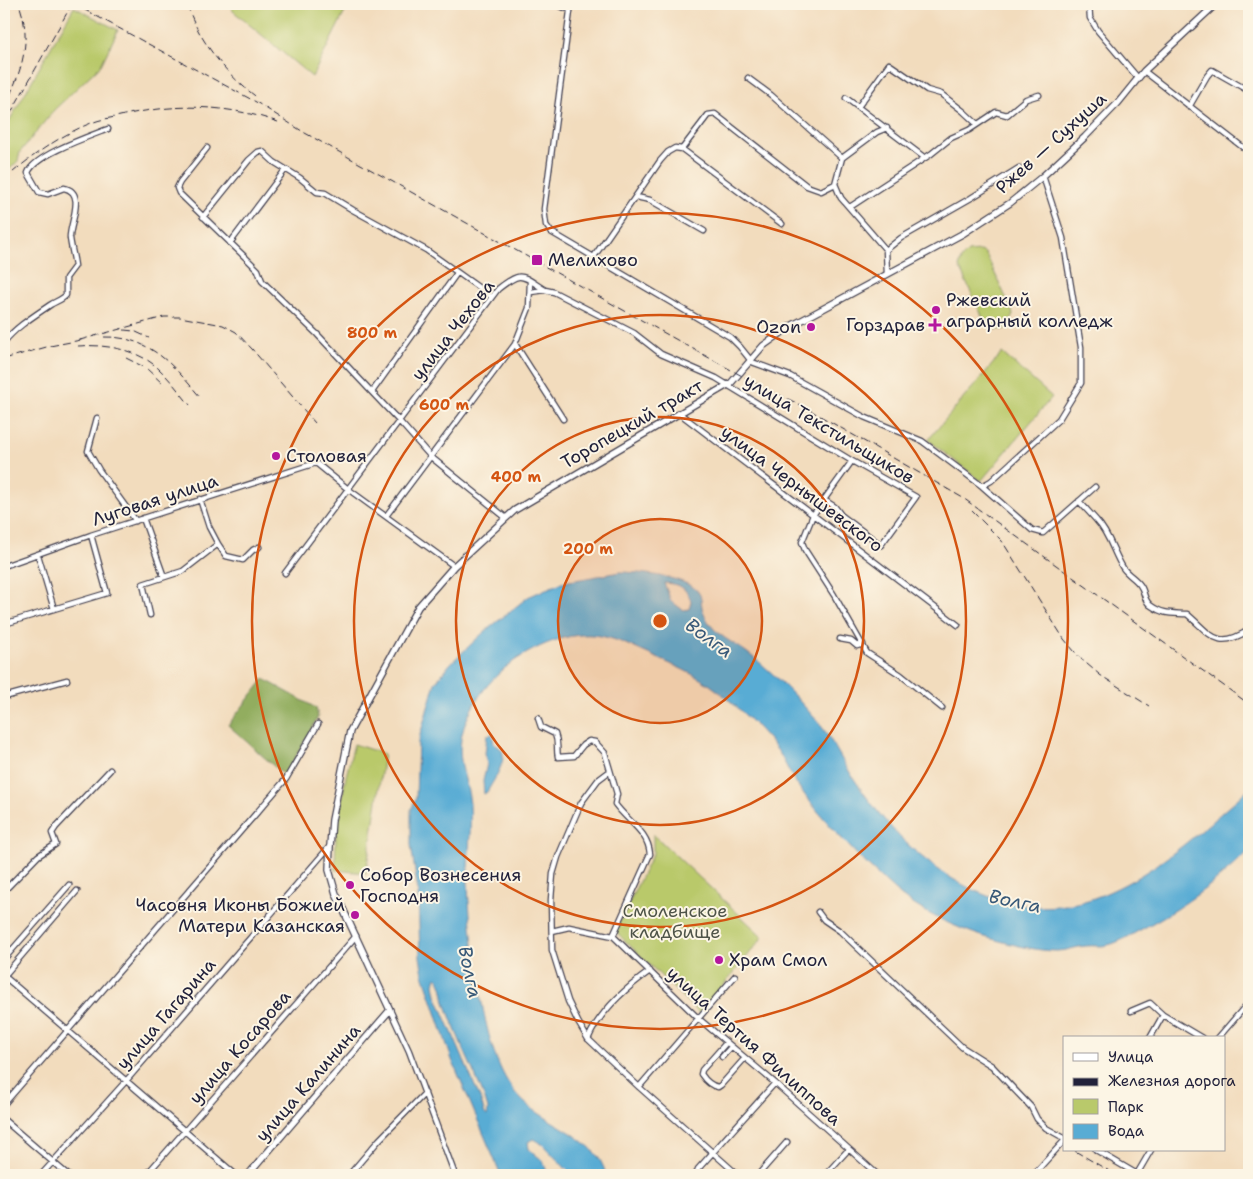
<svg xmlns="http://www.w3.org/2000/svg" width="1253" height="1179" font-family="'Shantell Sans',sans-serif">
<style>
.green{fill:#b9c96b;stroke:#6e7653}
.forest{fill:#92ad5f;stroke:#5a684d}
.water{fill:#58acd4;stroke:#3d6788;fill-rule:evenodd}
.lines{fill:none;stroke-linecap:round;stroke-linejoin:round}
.minor-casing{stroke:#413e4e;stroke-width:7}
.major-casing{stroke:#413e4e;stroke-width:8}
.minor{stroke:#fff;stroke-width:4.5}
.major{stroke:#fff;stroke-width:5.5}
.rail{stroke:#22223b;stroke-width:1;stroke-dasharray:8 4;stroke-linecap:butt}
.ring{fill:none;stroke:#d45411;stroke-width:2.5}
.poi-dot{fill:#b5179e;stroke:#fcf5e5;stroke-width:2}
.labels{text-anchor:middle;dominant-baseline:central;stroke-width:4;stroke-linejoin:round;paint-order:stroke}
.street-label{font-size:18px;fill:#22223b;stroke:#fcf5e5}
.poi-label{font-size:18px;fill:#22223b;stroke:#fcf5e5;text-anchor:start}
.park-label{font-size:18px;fill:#4f5449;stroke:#fcf5e5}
.water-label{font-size:19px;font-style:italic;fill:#385978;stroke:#fcf5e5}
.centre{fill:#d45411;stroke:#fcf5e5;stroke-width:2.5}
.ring-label{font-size:15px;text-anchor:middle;font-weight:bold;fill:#d45411;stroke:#fcf5e5;stroke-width:4;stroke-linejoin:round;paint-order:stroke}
</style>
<rect width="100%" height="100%" fill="#fcf5e5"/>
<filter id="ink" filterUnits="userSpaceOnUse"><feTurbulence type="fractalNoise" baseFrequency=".02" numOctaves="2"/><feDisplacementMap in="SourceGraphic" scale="10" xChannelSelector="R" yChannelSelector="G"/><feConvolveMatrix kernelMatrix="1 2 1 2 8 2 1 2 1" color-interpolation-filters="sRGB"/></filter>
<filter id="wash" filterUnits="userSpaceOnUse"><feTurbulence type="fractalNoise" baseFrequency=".0096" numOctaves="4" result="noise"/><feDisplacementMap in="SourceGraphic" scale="20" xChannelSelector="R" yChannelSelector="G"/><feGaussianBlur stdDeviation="1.12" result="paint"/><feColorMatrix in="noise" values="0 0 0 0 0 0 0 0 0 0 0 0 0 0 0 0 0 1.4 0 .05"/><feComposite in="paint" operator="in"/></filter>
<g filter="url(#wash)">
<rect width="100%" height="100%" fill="#f2dcbd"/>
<path class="green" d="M 229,4 L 349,4 L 312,77 L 233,11 Z
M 74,7 L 118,30 L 101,65 L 54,110 L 20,152 L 18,161 L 4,175 L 4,130 Z
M 981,251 L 986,254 L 1012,311 L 1013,315 L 1005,329 C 997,331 991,328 985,322 L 959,267 L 961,259 L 968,252 Z
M 1002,353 L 1052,397 L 981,481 L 928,440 Z
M 354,744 L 384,754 L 366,873 L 335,870 L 336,832 L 346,776 Z
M 653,834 L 763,937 L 700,1014 L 615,931 L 653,853 Z"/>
<path class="forest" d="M 264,679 L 316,708 L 318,717 L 285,776 L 228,725 Z"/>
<path class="water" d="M 620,572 C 638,572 693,577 700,595 C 702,600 701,606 703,611 C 705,618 711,626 716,631 C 727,641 741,647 753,657 C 777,676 799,700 819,723 C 830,737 838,753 847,768 C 862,792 880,816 899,836 C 951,888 1020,924 1094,898 C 1138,882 1175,853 1210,823 C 1223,811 1237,800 1249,788 L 1249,851 C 1236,862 1224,875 1210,885 C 1188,902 1166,916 1142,929 C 1131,935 1120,942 1108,945 C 1101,947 1094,945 1086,946 C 1077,946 1068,951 1057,951 C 1034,951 1007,943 985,937 C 956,928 916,910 893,889 C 860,859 825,823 798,786 C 791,776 786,765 780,754 C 768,736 735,704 718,691 C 697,674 670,664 646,653 C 632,647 619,640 605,637 C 574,629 540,644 514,661 C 489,679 467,707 461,739 C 457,763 468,782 470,804 C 472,831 467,859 468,886 C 470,924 475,965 482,1003 C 488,1035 497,1074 520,1098 C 545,1125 597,1135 606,1175 L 572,1175 L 542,1144 L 533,1139 L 528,1142 L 529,1149 L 543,1161 L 548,1175 L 501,1175 L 452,1060 L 423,974 L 420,957 L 418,892 L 411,845 L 411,810 L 416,798 L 418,742 L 435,683 L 450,664 L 483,633 L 528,597 L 546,589 L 564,582 ZM 664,583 C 678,584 687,587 691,602 L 689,609 L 683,610 L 671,601 ZM 436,977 C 444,983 443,996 446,1005 C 457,1038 473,1068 485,1099 L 488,1109 L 487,1116 L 485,1114 L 480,1098 L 436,995 L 434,984 Z
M 492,734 L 494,744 C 497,746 500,747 501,749 C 509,759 492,783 487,792 L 484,794 L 483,781 L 487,764 L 485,754 L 487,735 Z"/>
</g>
<g filter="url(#ink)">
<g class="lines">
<g class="minor-casing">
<path id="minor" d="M 555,4 L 570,10
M 571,4 L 544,209 L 546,225 L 551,232 L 730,337 L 740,347 L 752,362 L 790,376 L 864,417 L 922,441 L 982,486 L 1032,530 L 1043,533 L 1095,487
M 1089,4 L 1090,18 L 1098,31 L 1138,78
M 1144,71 L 1249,152
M 748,78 L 771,95 L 842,158 L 835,184 L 841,198 L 886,250 L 887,274
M 846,98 L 925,158
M 858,107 L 889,64 L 927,90 L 941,94 L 963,111 L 977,124
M 1189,107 L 1207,76 L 1212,70 L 1249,91
M 207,148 L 180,182 L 177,188 L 179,193 L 247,259 L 258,270 L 262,281 L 317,334 L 400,422 L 431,457 L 505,517
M 682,149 L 708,115 L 715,114 L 807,186 L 821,191 L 835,184
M 842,158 L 877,132 L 887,128
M 636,197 L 650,200 L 704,231
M 850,207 L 931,154 L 951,138 L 969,130 L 996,112 L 1007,115 L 1026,99 L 1039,95
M 203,217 L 249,160 L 258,152 L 262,151 L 274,162 L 300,178 L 317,192 L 325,193 L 353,210 L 426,250 L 492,297
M 230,243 L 285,170
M 886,250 L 901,238 L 971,198 L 1019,168
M 593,258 L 660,161 L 668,152 L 675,148 L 682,149 L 782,224
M 531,292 L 545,290 L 554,292 L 634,333 L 661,354 L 716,378 L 852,461 L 916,497 L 881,545 L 841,515 L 835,507 L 824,500
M 4,342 C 16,327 34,316 50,305 C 56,301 62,300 66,295 L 66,278 L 75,266 C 74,257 71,247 70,238 C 69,225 87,192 64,188 L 48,194 L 39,192 L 28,173 C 34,155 90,136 108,129
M 515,344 L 563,419
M 372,392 L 457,273
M 679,413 L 958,625
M 97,418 L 88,451 L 99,470 L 136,521
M 852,461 L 813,515 L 802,542 L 805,550 L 834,595 L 867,653 L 901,675 L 942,708
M 982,486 L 991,481 L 1059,419 L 1081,383 L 1081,347 L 1063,238 L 1043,176
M 200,499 L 209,527 L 218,544
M 1079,501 C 1085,508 1091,514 1097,521 C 1109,533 1114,554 1123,568 C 1128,575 1135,578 1140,585 C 1145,591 1143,599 1150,605 C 1164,615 1171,613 1187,614 C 1211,634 1216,651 1249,630
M 386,516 L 515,344 L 529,308 L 530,281
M 143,518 L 164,577
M 38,555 L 54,609
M 4,566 L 91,535 L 316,463 L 348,489 L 454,566
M 285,573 L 498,289 C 522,270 521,275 545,290
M 150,615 L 143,584 L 183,571 L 218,544 L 226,556 L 243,560 L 253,550 L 259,547
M 4,624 L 107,593 L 91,535
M 840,639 L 851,641 L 857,646 L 863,644
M 4,697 L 67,680
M 538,718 L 541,727 L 555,734 C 559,744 556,748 558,757 L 574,756 L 583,745 L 589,741 L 595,742 L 605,753 L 617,794 L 615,804 C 628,822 648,831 650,854 L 613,936
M 610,771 L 598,780 L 581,803 L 558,857 L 553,874 L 551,900 L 552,950 L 568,1001 L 578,1022 L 588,1039 L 639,1087 L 738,1175
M 4,891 L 38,856 L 56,844 L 52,833 L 56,827 L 110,770
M 818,912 L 824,920 L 840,931 L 962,1047 L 992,1066 L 1031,1107 L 1037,1119 L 1046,1128 L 1064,1138
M 552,931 L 569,927 L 613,936
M 613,936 L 699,1019 L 775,1083 L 878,1175
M 4,959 L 69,885
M 4,976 L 236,1175
M 4,976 L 77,891
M 390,1010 L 409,1051 L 455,1175
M 1131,1011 L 1150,1003 L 1163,1015 L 1202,1038
M 1150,1038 L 1163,1015
M 1218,1038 L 1249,1002
M 588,1039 C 600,1011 626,988 650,971
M 726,1043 L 702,1070 L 701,1074 C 705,1080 711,1086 718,1087 L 721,1085 L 745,1058
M 722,1057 L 731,1047
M 639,1087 L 735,976
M 4,1104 L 286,779 L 318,724
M 4,1120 L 68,1175
M 1096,1150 L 1137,1174 L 1151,1150
M 41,1175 L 126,1081 L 330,846
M 146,1175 L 356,936
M 349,1175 L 379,1140 L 425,1093
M 696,1175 L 698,1169 L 775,1083
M 758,1175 L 787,1142
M 825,1175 L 848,1150
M 1033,1175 L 1064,1141"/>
</g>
<g class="major-casing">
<path id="major" d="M 248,1175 L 390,1010 L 336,894 L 329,870 L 330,846 L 332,820 L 350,731 L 418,607 L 454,566 L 515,510 L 731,383 L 763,346 L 791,326 L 964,233 L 1010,203 L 1043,176 L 1085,137 L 1118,103 L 1144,71 L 1216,4"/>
</g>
<use href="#minor" class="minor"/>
<use href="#major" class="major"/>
<path class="rail" d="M 74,4 L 256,102 L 305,133 L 722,365 L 766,389 L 801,405 L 963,498 L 1249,704
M 187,4 C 198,40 227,76 258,98
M 4,107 C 21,73 33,42 19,4
M 4,125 L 72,4
M 4,180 C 28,158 63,133 94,122 C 102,119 111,118 120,116 C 173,103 226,104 278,122
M 124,330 L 134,331 L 149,338
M 104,337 C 150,336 174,366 201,398
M 80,340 L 164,317 L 180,317 L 223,325 L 236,332 L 252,349 L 315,423
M 78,346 C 105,344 138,349 159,369 C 170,379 180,393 190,405
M 126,358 L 146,368 L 163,384
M 4,359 L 50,346 L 86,339
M 972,511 L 1002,541 L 1064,639 L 1080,658 L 1100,675 L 1149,706
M 1075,1151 L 1116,1175"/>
</g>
</g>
<circle cx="660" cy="621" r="102" fill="#d45411" fill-opacity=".12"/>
<g class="ring">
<circle cx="660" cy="621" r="102"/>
<circle cx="660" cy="621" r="204"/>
<circle cx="660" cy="621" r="306"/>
<circle cx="660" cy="621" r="408"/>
</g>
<g class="poi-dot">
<rect x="531" y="254" width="12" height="12" rx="2.5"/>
<circle cx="936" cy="310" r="5"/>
<path d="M932.5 317.5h5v5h5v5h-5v5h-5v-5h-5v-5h5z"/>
<circle cx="811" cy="327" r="5"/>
<circle cx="276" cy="456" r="5"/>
<circle cx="350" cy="885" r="5"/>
<circle cx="355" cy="915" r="5"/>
<circle cx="719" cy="960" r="5"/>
</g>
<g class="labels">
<g class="street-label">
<text transform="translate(1051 143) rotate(-42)">Ржев — Сухуша</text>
<text transform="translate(453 330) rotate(-52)">улица Чехова</text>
<text transform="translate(632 424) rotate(-30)">Торопецкий тракт</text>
<text transform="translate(829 429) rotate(31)">улица Текстильщиков</text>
<text transform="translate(802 489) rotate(37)">улица Чернышевского</text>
<text transform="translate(155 500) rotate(-18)">Луговая улица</text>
<text transform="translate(166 1014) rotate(-49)">улица Гагарина</text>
<text transform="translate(754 1046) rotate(42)">улица Тертия Филиппова</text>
<text transform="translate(240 1047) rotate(-49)">улица Косарова</text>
<text transform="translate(308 1083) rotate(-49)">улица Калинина</text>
</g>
<g class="poi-label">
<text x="548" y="260">Мелихово</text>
<text x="946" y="300">Ржевский<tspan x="946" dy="21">аграрный колледж</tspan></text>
<text x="925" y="325" text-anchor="end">Горздрав</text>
<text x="801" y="327" text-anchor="end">Ozon</text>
<text x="286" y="456">Столовая</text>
<text x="360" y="875">Собор Вознесения<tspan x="360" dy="21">Господня</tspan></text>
<text x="345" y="905" text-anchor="end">Часовня Иконы Божией<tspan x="345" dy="21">Матери Казанская</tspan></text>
<text x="729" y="960">Храм Смол</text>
</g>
<g class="park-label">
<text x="675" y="911">Смоленское<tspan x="675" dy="21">кладбище</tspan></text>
</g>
<g class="water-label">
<text transform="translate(709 638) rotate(36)">Волга</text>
<text transform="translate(1015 901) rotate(12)">Волга</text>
<text transform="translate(470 972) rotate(78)">Волга</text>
</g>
</g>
<circle cx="660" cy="621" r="8" class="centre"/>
<g class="ring-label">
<text x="372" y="338">800 m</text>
<text x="444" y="410">600 m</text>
<text x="516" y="482">400 m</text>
<text x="588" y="554">200 m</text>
</g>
<rect width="1253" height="1179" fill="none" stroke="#fcf5e5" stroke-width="20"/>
<rect x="1063" y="1036" width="162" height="115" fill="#fcf5e5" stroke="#a5a1a1"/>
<rect x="1073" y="1053" width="25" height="8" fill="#ffffff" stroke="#a5a1a1"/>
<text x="1108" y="1062" font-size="15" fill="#22223b">Улица</text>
<rect x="1073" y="1078" width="25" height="8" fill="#22223b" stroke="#a5a1a1"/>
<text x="1108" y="1086" font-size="15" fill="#22223b">Железная дорога</text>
<rect x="1073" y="1099" width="25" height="15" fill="#b9c96b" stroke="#a5a1a1"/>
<text x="1108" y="1112" font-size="15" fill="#22223b">Парк</text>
<rect x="1073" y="1124" width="25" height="15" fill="#58acd4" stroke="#a5a1a1"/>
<text x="1108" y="1136" font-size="15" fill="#22223b">Вода</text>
</svg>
